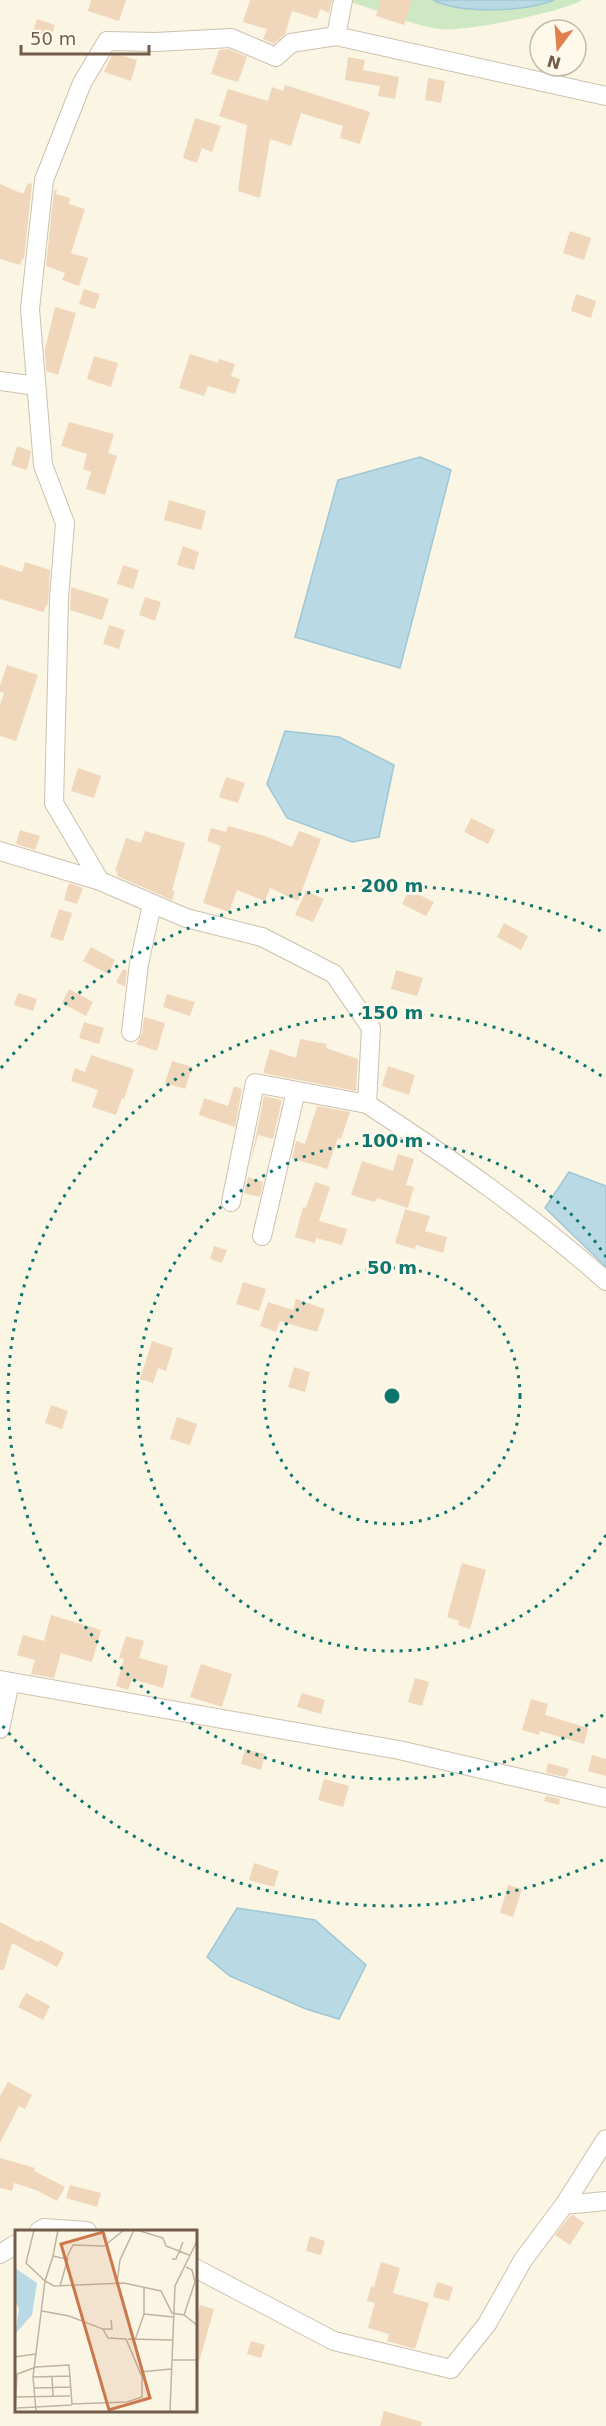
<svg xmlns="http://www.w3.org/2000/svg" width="606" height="2426" font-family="'DejaVu Sans',sans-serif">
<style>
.green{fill:#cee8c3}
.water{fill:#b9d9e4;stroke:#a0c7d5;stroke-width:1.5}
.building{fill:#f0d7bc}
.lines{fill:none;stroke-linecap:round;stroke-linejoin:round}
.minor-casing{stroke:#cec0ae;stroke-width:20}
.minor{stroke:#fff;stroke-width:18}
.ring{fill:none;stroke:#0f766e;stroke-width:3;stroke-dasharray:3 6}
.inset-road{fill:none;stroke:#c1b3a1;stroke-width:1.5}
.view{fill:#cb784c;fill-opacity:0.15;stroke:#cb784c;stroke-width:3}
.inset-edge{fill:none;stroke:#735d4a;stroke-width:3}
.centre{fill:#0f766e;stroke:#fef9ea;stroke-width:3}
.ring-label{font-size:18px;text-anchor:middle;font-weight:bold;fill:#0f766e;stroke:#fef9ea;stroke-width:6;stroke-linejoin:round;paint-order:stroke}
</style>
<rect width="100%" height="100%" fill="#fbf5e4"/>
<path class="green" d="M 351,0 L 582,0 C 563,12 461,33 439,29 C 412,25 377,10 350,2 Z"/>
<path class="water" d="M 433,0 L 554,0 C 525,12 461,14 433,0 Z
M 420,457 L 451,470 L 400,668 L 295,637 L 338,480 Z
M 285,731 L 339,737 L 394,765 L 379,837 L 352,842 L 287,818 L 267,784 Z
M 569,1172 L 606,1186 L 606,1267 L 545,1208 Z
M 237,1908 L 315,1920 L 366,1965 L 339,2019 L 306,2009 L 230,1976 L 207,1957 Z"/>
<path class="building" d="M 91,0 L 126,0 L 119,21 L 88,11 Z
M 250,0 L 332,0 L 329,13 L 320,9 L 317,19 L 292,11 L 285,34 L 274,44 L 263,39 L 267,29 L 243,22 Z
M 381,0 L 412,0 L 404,25 L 376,16 Z
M 37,19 L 55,25 L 50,41 L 32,35 Z
M 229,49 L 247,57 L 238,82 L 211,74 L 219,50 Z
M 113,53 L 137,60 L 131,81 L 104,72 Z
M 348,57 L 365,60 L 363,70 L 399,77 L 395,99 L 378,96 L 380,86 L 345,80 Z
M 428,78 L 445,81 L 441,103 L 425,100 Z
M 285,85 L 370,112 L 360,144 L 340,138 L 343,126 L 301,113 L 291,146 L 270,139 L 260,198 L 238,191 L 247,125 L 219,116 L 228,89 L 268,101 L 272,87 L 283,91 Z
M 195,118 L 221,126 L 212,152 L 202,148 L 197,163 L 183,158 Z
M 28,183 L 32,184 L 24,259 L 22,259 L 20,265 L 0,259 L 0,184 L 23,194 Z
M 54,190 L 57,190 L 56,194 L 70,198 L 69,204 L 85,209 L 71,253 L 88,258 L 79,286 L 62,280 L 65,273 L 46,266 Z
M 570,231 L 591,238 L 584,260 L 563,253 Z
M 84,289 L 100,294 L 95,309 L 79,304 Z
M 576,294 L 596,301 L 591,318 L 571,311 Z
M 55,307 L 76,313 L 58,375 L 46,371 L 45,349 Z
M 190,354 L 218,363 L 219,359 L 235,364 L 231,376 L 240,379 L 235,394 L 208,386 L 204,396 L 179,388 Z
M 94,356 L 118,363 L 111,387 L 87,379 Z
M 69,422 L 114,434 L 108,453 L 117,456 L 105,495 L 86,489 L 91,472 L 83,469 L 87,454 L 61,446 Z
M 17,446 L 31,451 L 27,470 L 11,465 Z
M 169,500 L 206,511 L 201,530 L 164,520 Z
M 183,546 L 199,552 L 194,570 L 177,565 Z
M 25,562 L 50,570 L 48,603 L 43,612 L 0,599 L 0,565 L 22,572 Z
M 123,565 L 139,570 L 133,589 L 117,584 Z
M 71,587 L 109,599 L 102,620 L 70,610 Z
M 145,597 L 161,602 L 155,621 L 139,615 Z
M 109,625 L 125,630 L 119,649 L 103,644 Z
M 7,665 L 38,675 L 16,741 L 0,736 L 0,705 L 4,693 L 0,692 L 0,686 Z
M 78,768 L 101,776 L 94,798 L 71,791 Z
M 226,777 L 245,783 L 238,803 L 219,797 Z
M 471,818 L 495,830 L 488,844 L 464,832 Z
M 228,826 L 265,836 L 292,847 L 299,831 L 321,839 L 298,901 L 270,888 L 265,901 L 237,890 L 229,912 L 203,903 L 221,846 L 207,841 L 211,828 L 226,832 Z
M 20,830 L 40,836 L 35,850 L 16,844 Z
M 145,831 L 185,843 L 172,890 L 175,891 L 172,900 L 117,876 L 118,872 L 115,871 L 126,838 L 141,843 Z
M 69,883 L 83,888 L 77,904 L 64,900 Z
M 409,890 L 434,902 L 426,916 L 402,904 Z
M 306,891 L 324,899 L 313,922 L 295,915 Z
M 59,909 L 72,913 L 63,941 L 50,937 Z
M 504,923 L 528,936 L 521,950 L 497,937 Z
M 91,947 L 115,960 L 108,974 L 83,961 Z
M 123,969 L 127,971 L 125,987 L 116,982 Z
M 396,970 L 423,978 L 417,996 L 391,989 Z
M 69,989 L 93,1002 L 86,1016 L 62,1003 Z
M 18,993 L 37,999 L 33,1011 L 14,1005 Z
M 167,994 L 195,1002 L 190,1016 L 163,1007 Z
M 144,1017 L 165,1023 L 157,1051 L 136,1044 L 142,1034 Z
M 84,1022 L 104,1028 L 99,1044 L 79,1038 Z
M 300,1039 L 327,1044 L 326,1048 L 358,1059 L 356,1091 L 263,1073 L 270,1049 L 296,1058 Z
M 91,1055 L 134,1069 L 124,1099 L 122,1098 L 116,1115 L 92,1107 L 98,1090 L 71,1081 L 75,1068 L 85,1072 Z
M 172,1061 L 192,1067 L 185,1089 L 165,1083 Z
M 388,1066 L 415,1075 L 409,1095 L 382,1086 Z
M 234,1086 L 242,1089 L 235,1127 L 199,1115 L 204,1098 L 228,1106 Z
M 264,1096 L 282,1100 L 273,1139 L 258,1135 L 250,1165 Z
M 317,1106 L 350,1112 L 341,1139 L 338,1138 L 327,1169 L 292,1158 L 296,1141 L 305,1144 Z
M 398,1154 L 414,1159 L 406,1185 L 414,1187 L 408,1208 L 377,1198 L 375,1202 L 351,1195 L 362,1161 L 393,1171 Z
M 248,1177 L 263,1182 L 260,1197 L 244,1193 Z
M 315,1182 L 330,1187 L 319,1221 L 347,1229 L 342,1245 L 316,1238 L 315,1243 L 295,1237 L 303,1207 L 306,1208 Z
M 405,1209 L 430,1216 L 425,1231 L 447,1237 L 443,1253 L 416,1245 L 415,1249 L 395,1243 Z
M 214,1246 L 227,1250 L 222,1263 L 210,1259 Z
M 243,1282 L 266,1289 L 259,1311 L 236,1304 Z
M 296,1299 L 325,1309 L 317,1332 L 280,1321 L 276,1332 L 260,1326 L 268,1302 L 293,1310 Z
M 152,1341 L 173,1348 L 166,1371 L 158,1368 L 153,1383 L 140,1379 Z
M 294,1367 L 310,1372 L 305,1392 L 288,1387 Z
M 51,1405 L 68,1411 L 62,1429 L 45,1423 Z
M 177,1417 L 197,1424 L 190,1445 L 170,1439 Z
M 462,1563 L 486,1570 L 470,1629 L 458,1625 L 459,1621 L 447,1617 Z
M 51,1615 L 101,1630 L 92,1662 L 61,1653 L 54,1678 L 31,1674 L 35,1660 L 17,1655 L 23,1635 L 44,1641 Z
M 126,1636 L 144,1641 L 139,1658 L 168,1666 L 163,1688 L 132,1679 L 128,1690 L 116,1686 L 124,1659 L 119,1658 Z
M 201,1664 L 232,1674 L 222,1707 L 190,1697 Z
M 415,1678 L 429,1682 L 422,1706 L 408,1702 Z
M 302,1693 L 325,1700 L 321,1714 L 297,1707 Z
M 531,1699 L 548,1704 L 545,1715 L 588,1728 L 584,1744 L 540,1731 L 539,1735 L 522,1730 Z
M 245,1749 L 265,1754 L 261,1770 L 241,1764 Z
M 592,1755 L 606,1759 L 606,1776 L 588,1771 Z
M 548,1763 L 569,1769 L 566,1777 L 546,1773 Z
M 324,1779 L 349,1786 L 343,1807 L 318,1800 Z
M 546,1796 L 560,1799 L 559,1805 L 544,1801 Z
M 254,1863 L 279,1871 L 274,1887 L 249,1880 Z
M 508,1885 L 522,1889 L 513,1917 L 500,1913 Z
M 0,1922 L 38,1942 L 40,1940 L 64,1953 L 57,1967 L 12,1943 L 4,1970 L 0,1970 Z
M 26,1993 L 50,2006 L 43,2020 L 18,2007 Z
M 8,2082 L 32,2095 L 25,2109 L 19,2106 L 0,2143 L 0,2096 Z
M 0,2158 L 35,2168 L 34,2171 L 65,2187 L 57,2201 L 36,2190 L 14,2183 L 12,2191 L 0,2188 Z
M 70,2185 L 101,2193 L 97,2207 L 66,2198 Z
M 573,2215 L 584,2223 L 570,2245 L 555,2235 L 570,2216 Z
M 310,2236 L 325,2241 L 321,2255 L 306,2251 Z
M 381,2262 L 400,2268 L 393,2293 L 429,2303 L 415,2349 L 387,2341 L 389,2334 L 368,2328 L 375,2303 L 367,2301 L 371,2286 L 374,2287 Z
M 437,2282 L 453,2287 L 449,2301 L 433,2297 Z
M 200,2305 L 214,2309 L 199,2362 L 195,2362 L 195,2315 L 197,2316 Z
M 251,2341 L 265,2345 L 261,2358 L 247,2354 Z
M 384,2411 L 422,2422 L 421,2426 L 380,2426 Z"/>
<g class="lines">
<g class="minor-casing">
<path id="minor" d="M 336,36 L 343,0
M 606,96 L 336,36 L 291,43 L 276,57 L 231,38 L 155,42 L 107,41 L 82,83 L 44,180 L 30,309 L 43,465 L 65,523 L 59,598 L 54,803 L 100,881 L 186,918 L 262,937 L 334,974 L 371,1028 L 367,1104 C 450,1158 532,1215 606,1281
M 0,381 L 36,386
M 0,851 L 100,881
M 131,1032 L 139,964 L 152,904
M 231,1202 L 255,1083 L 367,1104
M 262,1236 L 296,1091
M 0,1680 L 399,1750 L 606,1798
M 0,1729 L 10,1682
M 564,2205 L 606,2139
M 39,2231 L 44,2228 L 87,2231
M 0,2254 L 16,2244
M 195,2268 L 334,2341 L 451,2369 L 487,2324 L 523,2260 L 564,2205 L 606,2201"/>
</g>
<use href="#minor" class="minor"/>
</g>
<g class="ring">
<circle cx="392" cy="1396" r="128"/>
<path d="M606 1535A255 255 0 1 1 606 1257"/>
<path d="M603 1715A383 383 0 1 1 603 1077"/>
<path d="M603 1860A510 510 0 0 1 1 1724M1 1068A510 510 0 0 1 603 932"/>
</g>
<g transform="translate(15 2230)">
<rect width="182" height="182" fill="#fbf5e4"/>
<path d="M 0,38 L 22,53 L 17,85 L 0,104 L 4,79 L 0,70 Z" fill="#b9d9e4"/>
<path class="inset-road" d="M 19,0 L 11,33 L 30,51 L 18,147 L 55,146M 43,0 L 38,26 L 51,29 L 58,15 L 89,16 L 109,0M 122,0 L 148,8 L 151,16 L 174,25M 38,26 L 30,51 L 39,56 L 109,53 L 146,61 L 157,83 L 169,85 L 182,95M 157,29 L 161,29 L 168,12M 102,53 L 105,30 L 119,0M 45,56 L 53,28M 129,84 L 158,87M 169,85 L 180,52 L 177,40 L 171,37M 88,99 L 97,99 L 96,90M 113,109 L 157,110M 120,110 L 129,84 L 129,57M 0,127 L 20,124M 157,130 L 182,130M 125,142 L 156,139M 0,145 L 21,137 L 54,135 L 57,174 L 112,172 L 127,167 L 127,147 L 111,109 L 93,108 L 88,99 L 54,86 L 27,81M 18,147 L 21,181M 37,147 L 38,166M 19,158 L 55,157M 1,167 L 55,166M 2,178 L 57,175M 0,179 L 2,144M 155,181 L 160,56 L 182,11"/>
<path class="view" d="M 88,2 L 135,168 L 94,180 L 46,14 Z"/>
<rect width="182" height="182" class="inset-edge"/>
</g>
<circle cx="392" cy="1396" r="9" class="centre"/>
<g class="ring-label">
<text x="392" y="892">200 m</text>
<text x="392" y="1019">150 m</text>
<text x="392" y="1147">100 m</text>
<text x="392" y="1274">50 m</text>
</g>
<g transform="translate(558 48) rotate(196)"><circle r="28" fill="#fef9ea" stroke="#c6bbaa" stroke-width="1.5"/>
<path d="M0-4.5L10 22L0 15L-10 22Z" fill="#e17f4d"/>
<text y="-9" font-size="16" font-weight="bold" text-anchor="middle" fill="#735d4a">N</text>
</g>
<path d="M21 45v9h128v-9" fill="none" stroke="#735d4a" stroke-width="3"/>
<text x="30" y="45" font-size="18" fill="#735d4a" stroke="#fef9ea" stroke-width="4.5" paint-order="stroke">50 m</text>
</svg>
